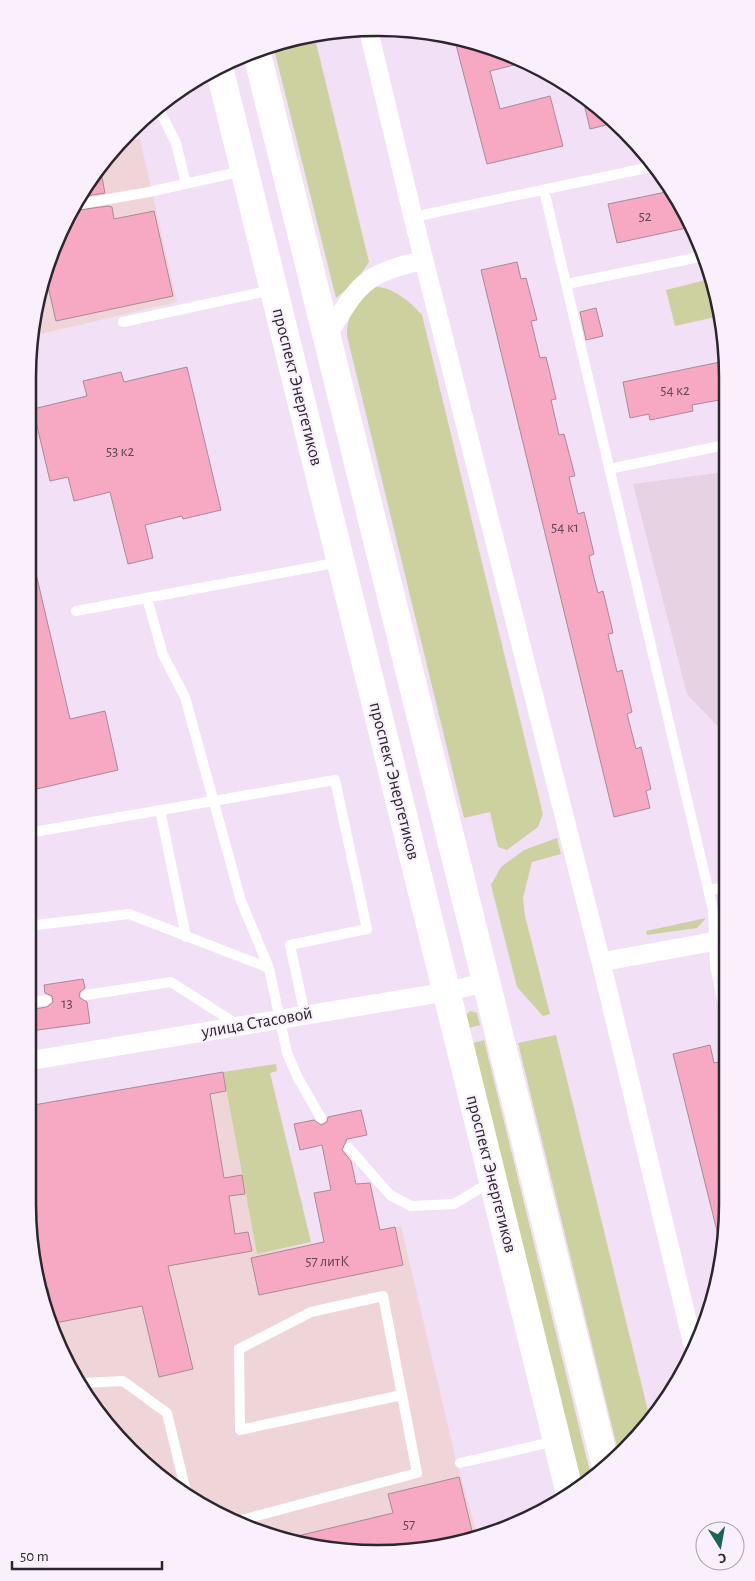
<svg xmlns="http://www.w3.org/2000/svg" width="755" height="1581" font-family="'Alegreya Sans',sans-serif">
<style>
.industrial{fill:#f0d5d8}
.education{fill:#e6d2e2}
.green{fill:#cdd1a0}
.building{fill:#f7a9c4;stroke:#a78b94}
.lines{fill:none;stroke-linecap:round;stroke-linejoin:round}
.lane{stroke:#fff;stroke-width:10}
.street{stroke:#fff;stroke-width:19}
.primary{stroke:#fff;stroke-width:28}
.labels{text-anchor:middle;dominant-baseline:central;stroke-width:4.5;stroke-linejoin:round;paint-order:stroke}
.number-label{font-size:15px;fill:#5f4754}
.street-label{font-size:18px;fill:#2c262e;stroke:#faf0fd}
.rim{fill:none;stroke:#2c262e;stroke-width:2.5}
</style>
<rect width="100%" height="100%" fill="#f1e0f6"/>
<path class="industrial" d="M 127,134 L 129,141 L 140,139 L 177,302 L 32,336 L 34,309 L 54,243 L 87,183 Z
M 223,1072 L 257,1254 L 401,1226 L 455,1456 L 477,1534 L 423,1551 L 309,1547 L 243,1527 L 183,1495 L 100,1417 L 46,1316 L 28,1203 L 28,1106 Z"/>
<path class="education" d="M 725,472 L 726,735 L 687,694 L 633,484 Z"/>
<path class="green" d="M 314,34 L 369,262 L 356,281 L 336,298 L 273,45 Z
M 710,279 L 720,316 L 675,326 L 666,290 Z
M 375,287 C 392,286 412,303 422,315 L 543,814 L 538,827 L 507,850 L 498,847 L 490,812 L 464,818 L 347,336 C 346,317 358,296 375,287 Z
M 557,838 L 561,854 L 532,862 L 523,898 L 525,916 L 550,1014 L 543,1016 L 517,987 L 491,885 L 501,867 L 524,850 Z
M 706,918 L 697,928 L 647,935 L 646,931 Z
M 470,1011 L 477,1013 L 480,1025 L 469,1028 L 466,1015 Z
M 556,1035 L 650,1419 L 640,1434 L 619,1455 L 518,1043 Z
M 484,1040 L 592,1480 L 582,1487 L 473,1043 Z
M 276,1064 L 277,1071 L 270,1073 L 311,1242 L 257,1254 L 223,1072 Z"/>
<path class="building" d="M 454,37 L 512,54 L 526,62 L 490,71 L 500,109 L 550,96 L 563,146 L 487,164 Z
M 582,95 L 591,100 L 614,123 L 590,129 Z
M 100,167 L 105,193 L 79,197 L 87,183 Z
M 671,191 L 691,227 L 617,243 L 608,204 Z
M 108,206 L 112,207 L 114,219 L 154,211 L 173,296 L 56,321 L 45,273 L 54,243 L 72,211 Z
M 517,262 L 521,279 L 526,278 L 537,320 L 531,321 L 540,358 L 546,357 L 556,399 L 551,400 L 559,435 L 564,434 L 575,476 L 569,477 L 578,514 L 584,512 L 594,554 L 589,556 L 593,574 L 598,593 L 603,591 L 613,633 L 608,634 L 617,672 L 622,670 L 632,712 L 627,714 L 636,749 L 641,747 L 651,789 L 646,791 L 650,808 L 614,817 L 481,270 Z
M 596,308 L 603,336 L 586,340 L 580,312 Z
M 725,361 L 725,399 L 692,405 L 693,411 L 650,420 L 649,414 L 630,418 L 623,382 Z
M 187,367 L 221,510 L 183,519 L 182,516 L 145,525 L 153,558 L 128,564 L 110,492 L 74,501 L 68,477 L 50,481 L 33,409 L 87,396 L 83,381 L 121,372 L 124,382 Z
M 34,565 L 70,719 L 105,711 L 118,770 L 28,791 L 28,566 Z
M 83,979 L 85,988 L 80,992 L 79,997 L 87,1002 L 90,1023 L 30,1031 L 28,1010 L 47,1007 L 53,1002 L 52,996 L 45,993 L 44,985 Z
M 710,1045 L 714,1063 L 719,1062 L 727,1094 L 728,1204 L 723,1247 L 721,1247 L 673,1054 Z
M 223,1072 L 226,1091 L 210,1094 L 224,1178 L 242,1175 L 245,1194 L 229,1196 L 235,1234 L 248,1232 L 252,1251 L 168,1266 L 193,1369 L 159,1377 L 142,1306 L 55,1323 L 48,1288 L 42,1290 L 28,1204 L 28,1106 Z
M 361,1110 L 367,1135 L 347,1139 L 342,1150 L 351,1161 L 356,1184 L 370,1183 L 380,1230 L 395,1227 L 403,1265 L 259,1295 L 251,1258 L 324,1242 L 314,1193 L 331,1190 L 322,1145 L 300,1150 L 294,1124 L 314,1120 L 321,1125 L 327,1122 L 328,1117 Z
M 459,1477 L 473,1535 L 423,1551 L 309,1547 L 285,1539 L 393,1513 L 388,1494 Z"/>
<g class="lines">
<path class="lane" d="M 158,107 L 176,143 L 186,184
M 544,190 L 713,910 L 715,965 L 727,1025
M 75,205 L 149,192 L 243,171
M 413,217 L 656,166
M 567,284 L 704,256
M 123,322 L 272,290
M 609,469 L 725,445
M 147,598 L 163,655 L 185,697 L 241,901 L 269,968
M 76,611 L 340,562
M 160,810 L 186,937
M 28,833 L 335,780 L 367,929 L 290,945 L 305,1015
M 709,890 L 726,887
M 28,926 L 129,914 L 269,968 L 287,1053 L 298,1078 L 321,1118
M 86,995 L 171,982 L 238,1025
M 28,1003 L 46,1000
M 349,1148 L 390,1195 L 411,1206 L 454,1204 L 492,1181
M 82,1383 L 123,1381 L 167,1413 L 187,1496
M 460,1463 L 556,1441
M 234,1522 L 417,1473 L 383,1296 L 311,1312 L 239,1349 L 240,1430 L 402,1395"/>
<path class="street" d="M 368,28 L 413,217 L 601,962 L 694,1349
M 326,337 C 360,284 360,275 424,260
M 601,962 L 727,939
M 28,1061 L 446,992 L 487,982"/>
<path class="primary" d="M 256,50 L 606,1467
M 219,67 L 570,1494"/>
</g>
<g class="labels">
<g class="number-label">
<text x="645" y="216">52</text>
<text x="675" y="390">54 к2</text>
<text x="120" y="451">53 к2</text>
<text x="565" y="527">54 к1</text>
<text x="67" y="1003">13</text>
<text x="327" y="1261">57 литК</text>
<text x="409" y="1524">57</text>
</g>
<g class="street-label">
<text transform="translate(297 387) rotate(76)">проспект Энергетиков</text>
<text transform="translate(394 781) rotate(76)">проспект Энергетиков</text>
<text transform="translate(257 1023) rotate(-10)">улица Стасовой</text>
<text transform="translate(491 1174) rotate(76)">проспект Энергетиков</text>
</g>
</g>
<path d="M0 0H755V1581H0ZM377 36H378A341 341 0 0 1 719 377V1204A341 341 0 0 1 378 1545H377A341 341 0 0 1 36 1204V377A341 341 0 0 1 377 36Z" fill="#faf0fd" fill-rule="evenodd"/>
<path class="rim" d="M377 36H378A341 341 0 0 1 719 377V1204A341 341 0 0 1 378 1545H377A341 341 0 0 1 36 1204V377A341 341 0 0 1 377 36Z"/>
<g transform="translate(720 1546) rotate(169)"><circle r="24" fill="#faf0fd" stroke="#a89faa"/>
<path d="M0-4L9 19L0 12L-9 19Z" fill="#1a6359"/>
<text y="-8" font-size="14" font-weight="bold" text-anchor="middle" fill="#2c262e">С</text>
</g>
<path d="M12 1561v8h150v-8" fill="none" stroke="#2c262e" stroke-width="2.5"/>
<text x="20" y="1561" font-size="15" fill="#2c262e" stroke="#faf0fd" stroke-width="4" paint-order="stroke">50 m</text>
</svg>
